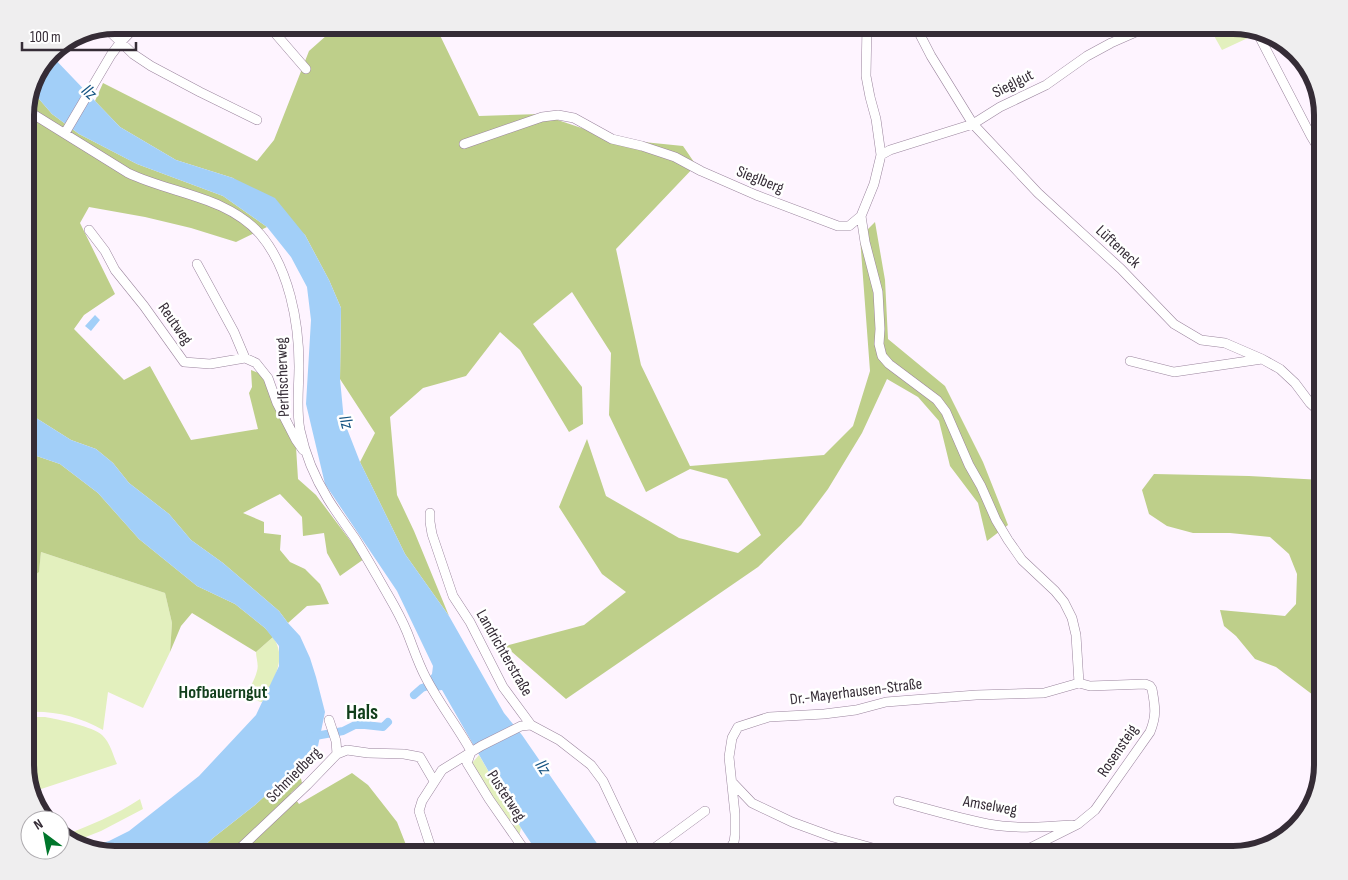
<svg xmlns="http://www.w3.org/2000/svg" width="1348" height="880" font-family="'Sofia Sans Condensed',sans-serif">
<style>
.green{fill:#e3f0be}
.forest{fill:#becf8a}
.water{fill:#a2cff8}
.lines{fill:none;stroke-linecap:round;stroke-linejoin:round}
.canal{stroke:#a2cff8;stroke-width:8}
.minor-casing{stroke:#9b859e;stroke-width:10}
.minor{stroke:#fff;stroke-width:9}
.labels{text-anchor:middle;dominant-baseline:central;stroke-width:5;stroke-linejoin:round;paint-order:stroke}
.street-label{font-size:16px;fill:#352c36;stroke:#fff}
.water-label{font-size:18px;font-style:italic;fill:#165583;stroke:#fff}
.neighbourhood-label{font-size:18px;font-weight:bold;fill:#113f1b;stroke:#fff}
.district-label{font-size:21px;font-weight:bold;fill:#113f1b;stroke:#fff}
.rim{fill:none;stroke:#352c36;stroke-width:6}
</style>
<rect width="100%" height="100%" fill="#fef4ff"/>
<path class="green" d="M 1208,25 L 1233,25 L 1252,31 L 1250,37 L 1222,50 Z
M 41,552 L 165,593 L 172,623 L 170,652 L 143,708 L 108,692 L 103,730 C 79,716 52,710 25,712 L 25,581 L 39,571 Z
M 273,637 C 288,659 273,680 262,702 C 239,697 254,685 257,671 C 259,665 256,658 256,652 Z
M 45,717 C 57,719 94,727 102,735 C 110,742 113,755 117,764 L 32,792 L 25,771 L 25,717 Z
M 479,755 L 521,828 L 518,841 L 472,763 Z
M 140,799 L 143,809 L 101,831 L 73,842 L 65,840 L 62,836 C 89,826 116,815 140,799 Z"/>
<path class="forest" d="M 323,25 L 435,25 L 479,116 L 540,114 L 614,139 L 683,146 L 696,165 L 616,249 L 641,365 L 690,466 L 824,455 L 853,426 L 870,371 L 860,237 L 875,222 L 885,280 L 888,339 L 945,386 L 983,462 L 1008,525 L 987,541 L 978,503 L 950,466 L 939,421 L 918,397 L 887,379 L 862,433 L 828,489 L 801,525 L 758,567 L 566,699 L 505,646 L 584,625 L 626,592 L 602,574 L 559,507 L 587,439 L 606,496 L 679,538 L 738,553 L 761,535 L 727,479 L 690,469 L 646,492 L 609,415 L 611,353 L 572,292 L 533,324 L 582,387 L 583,424 L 569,432 L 520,350 L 500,332 L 466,376 L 423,388 L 390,417 L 397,495 L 414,531 L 449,616 L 405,554 L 360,462 L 375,433 L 340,379 L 341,308 L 329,280 L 305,235 L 233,178 L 176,160 L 120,127 L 95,101 L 103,83 L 257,161 L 274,140 L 309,51 L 327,35 Z
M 33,92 L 52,114 L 79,134 L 137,164 L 223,196 L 267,227 L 236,242 L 191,228 L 145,217 L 89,207 L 80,223 L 115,294 L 84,315 L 74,329 L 124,380 L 150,366 L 191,440 L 258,429 L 249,393 L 252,387 L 251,370 L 264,375 L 296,447 L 298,479 L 316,495 L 364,559 L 340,576 L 327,553 L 324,533 L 303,536 L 302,517 L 280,494 L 243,513 L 264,522 L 264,533 L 281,535 L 280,550 L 290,562 L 305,569 L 320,584 L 329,604 L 307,606 L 288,623 L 279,611 L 223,563 L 191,540 L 169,514 L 129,483 L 113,463 L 96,449 L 71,440 L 25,411 L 25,109 Z
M 25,452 L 60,464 L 98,493 L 139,539 L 197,586 L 235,604 L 265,628 L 273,637 L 256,652 L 192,613 L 181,626 L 170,652 L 172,623 L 165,593 L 41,552 L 39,572 L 25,581 Z
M 1154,474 L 1249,476 L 1323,480 L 1323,509 L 1319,510 L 1323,513 L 1323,712 L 1313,695 L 1276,667 L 1255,659 L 1236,636 L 1224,626 L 1220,610 L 1285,616 L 1296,604 L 1297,574 L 1289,554 L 1270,537 L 1230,533 L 1193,533 L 1167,526 L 1149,514 L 1142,490 Z
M 298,766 L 302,783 L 291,793 L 299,804 L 352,773 L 368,785 L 397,822 L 410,855 L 194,855 L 213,838 L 255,805 Z"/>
<path class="water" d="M 50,54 L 120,127 L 176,160 L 233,178 L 275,198 L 305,235 L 329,280 L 341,308 L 340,379 L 344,421 L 360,462 L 405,554 L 449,616 L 504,713 L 522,735 L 605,855 L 539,855 L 521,828 L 442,690 L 434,691 L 427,679 L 432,674 L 433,666 L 397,591 L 325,484 L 306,404 L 311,320 L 307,287 L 291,257 L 267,227 L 223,196 L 137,164 L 79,134 L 52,114 L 33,92 Z
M 95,315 L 100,320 L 91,331 L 85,326 Z
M 25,411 L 71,440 L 96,449 L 113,463 L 129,483 L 169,514 L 191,540 L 223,563 L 279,611 L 288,623 L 300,636 L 310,658 L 316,677 L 325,712 L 318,746 L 309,752 L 298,766 L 255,805 L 213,838 L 194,855 L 115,855 L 89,847 L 109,841 L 129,831 L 199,776 L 256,715 L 279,666 L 279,646 L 265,628 L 235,604 L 197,586 L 139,539 L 98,493 L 60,464 L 25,452 Z"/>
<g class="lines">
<path class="canal" d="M 414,695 L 422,688 L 434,684
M 310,737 L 343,731 L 355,725 L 365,725 L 383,727 L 388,722"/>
<g class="minor-casing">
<path id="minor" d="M 268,25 L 306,69
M 915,25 L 931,56 L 973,124 L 1038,193 L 1121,269 L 1174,324 L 1201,340 L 1225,343 L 1262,359
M 105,27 L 133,54 L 151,66 L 200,92 L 257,120
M 1257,32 L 1311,136 L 1323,156
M 27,106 L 33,114 L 128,173 C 172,194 226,196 260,234 C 289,268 299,322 299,366 C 299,387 296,409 300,430 C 305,454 315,478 328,499 C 336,512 345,524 354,537 C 366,556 377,576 388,595 C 395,607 402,620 407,632 C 413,647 418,663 426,678 C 439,703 457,726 471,751
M 65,133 L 111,55 L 120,43 L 137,25
M 464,144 L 542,117 L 558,115 L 574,118 L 612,139 L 642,146 L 675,157 L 701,171 L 756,195 L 838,226 L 849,226 L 861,216 L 874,184 L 881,155 L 876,119 L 870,97 L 866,76 L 867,25
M 881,155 L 890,150 L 973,124 L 1000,107 L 1046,85 L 1087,56 L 1111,43 L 1152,25
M 861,216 L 865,242 L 878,292 L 880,329 L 879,344 L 882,356 L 889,364 L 937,400 L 946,412 L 969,465 L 981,486 L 996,520 L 1008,540 L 1022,560 L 1055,591 L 1064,602 L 1072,618 L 1076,635 L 1079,683
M 89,230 L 105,251 L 115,270 L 144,306 L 184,362 L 210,364 L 245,358 L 256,363 L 268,378 L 277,403 L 296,440 L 303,450
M 197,264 L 234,332 L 245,358
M 1130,361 L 1174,372 L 1262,359 L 1280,369 L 1295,383 L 1310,403 L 1323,415
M 430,513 L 430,522 L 432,534 L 453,596 L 470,622 L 503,687 L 531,725 L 559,740 L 591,765 L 603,781 L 638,855
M 329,720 L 336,741 L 337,754
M 471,752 L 467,763 L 489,799 L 528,855
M 732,782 L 752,803 L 792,822 L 833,837 L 898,855
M 898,801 C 928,809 958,818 988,824 C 1015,829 1045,827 1072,825
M 233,855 L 307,785 L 337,754 L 347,750 L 368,753 L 404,754 L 420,757 L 434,781
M 435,855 L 431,848 L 419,811 L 422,801 L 442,770 L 481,746 L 521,726 L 531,725
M 645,855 L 705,811
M 726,855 L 734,842 L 735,835 L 735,814 L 729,757 L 732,738 L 738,727 L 769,717 L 824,714 L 856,710 L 886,702 L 976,695 L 1044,693 L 1079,683
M 1016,855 L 1078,824 L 1095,810 L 1150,732 C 1157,715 1155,706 1152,689 L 1150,686 L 1145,684 L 1090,686 L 1079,683"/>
</g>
<use href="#minor" class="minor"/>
</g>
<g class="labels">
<g class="street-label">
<text transform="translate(1013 84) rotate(-27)">Sieglgut</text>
<text transform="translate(760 180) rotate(22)">Sieglberg</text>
<text transform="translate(1118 247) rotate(43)">Lüfteneck</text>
<text transform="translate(175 324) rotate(55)">Reutweg</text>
<text transform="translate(283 377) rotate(-92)">Perlfischerweg</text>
<text transform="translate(504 653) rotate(60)">Landrichterstraße</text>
<text transform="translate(856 692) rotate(-7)">Dr.-Mayerhausen-Straße</text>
<text transform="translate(1118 751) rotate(-56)">Rosensteig</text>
<text transform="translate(294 775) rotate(-45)">Schmiedberg</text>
<text transform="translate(506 796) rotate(57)">Pustetweg</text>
<text transform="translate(990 806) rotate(10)">Amselweg</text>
</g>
<g class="water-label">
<text transform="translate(89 92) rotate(42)">Ilz</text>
<text transform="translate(346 422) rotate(74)">Ilz</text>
<text transform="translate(543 767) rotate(57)">Ilz</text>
</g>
<g class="neighbourhood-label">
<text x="223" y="692">Hofbauerngut</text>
</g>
<g class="district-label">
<text x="362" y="712">Hals</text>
</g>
</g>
<path d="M0 0H1348V880H0ZM115 34H1233A81 81 0 0 1 1314 115V765A81 81 0 0 1 1233 846H115A81 81 0 0 1 34 765V115A81 81 0 0 1 115 34Z" fill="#efeeef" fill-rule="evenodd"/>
<path class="rim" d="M115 34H1233A81 81 0 0 1 1314 115V765A81 81 0 0 1 1233 846H115A81 81 0 0 1 34 765V115A81 81 0 0 1 115 34Z"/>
<g transform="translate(45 835) rotate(328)"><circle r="24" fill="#ffffff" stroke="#aeabaf"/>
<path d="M0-4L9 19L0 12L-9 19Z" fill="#00762b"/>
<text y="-8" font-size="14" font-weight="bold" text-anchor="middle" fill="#352c36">N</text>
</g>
<path d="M22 42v8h114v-8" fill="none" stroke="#352c36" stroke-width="2.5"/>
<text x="30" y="42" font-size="15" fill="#352c36" stroke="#ffffff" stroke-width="4" paint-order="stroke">100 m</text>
</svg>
